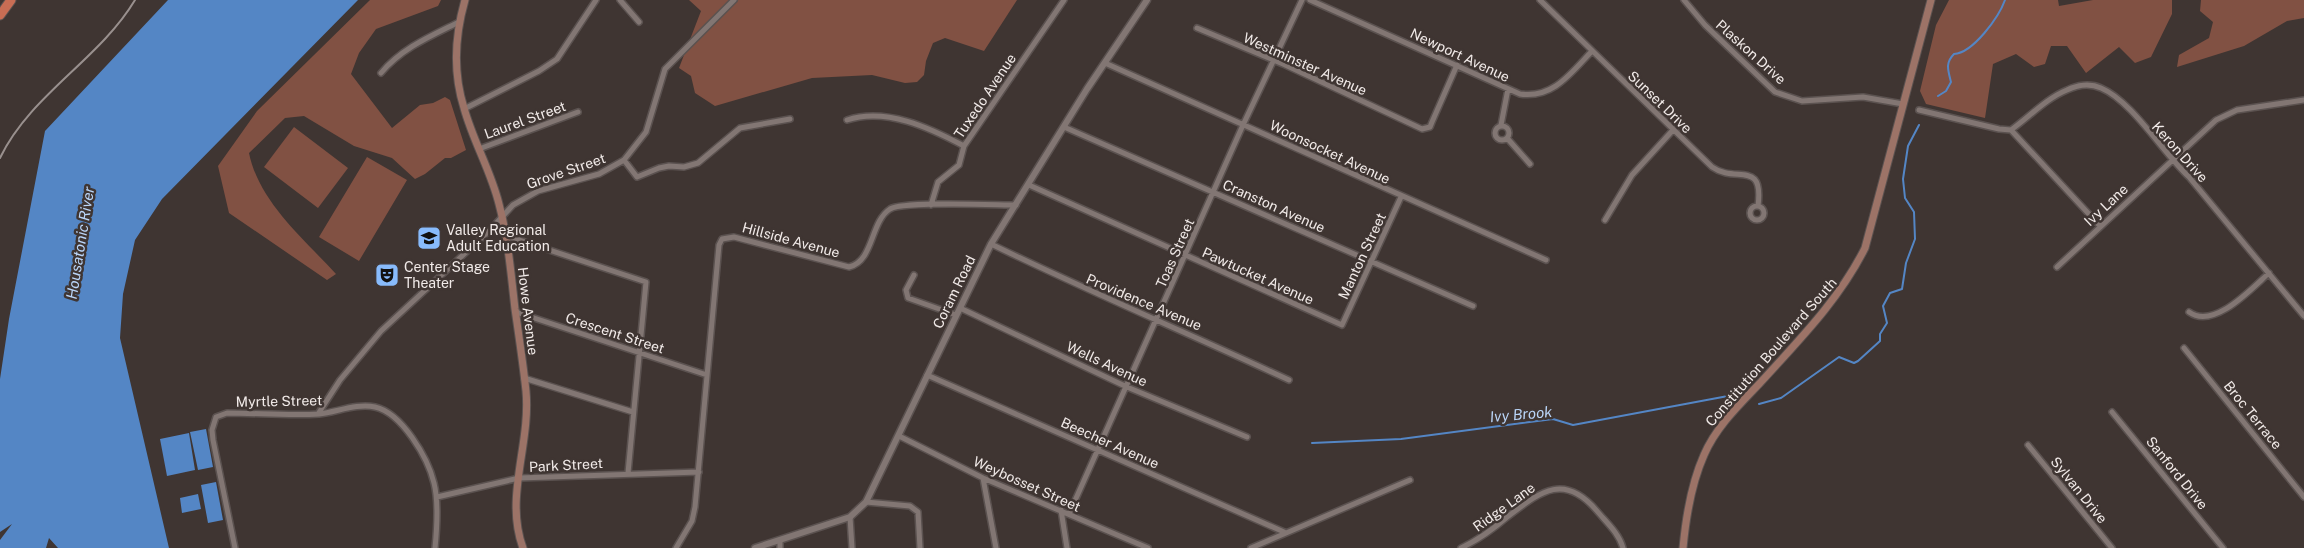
<svg xmlns="http://www.w3.org/2000/svg" width="2304" height="548" font-family="'Public Sans',sans-serif">
<style>
.green{fill:#815143}
.water{fill:#5486c5}
.lines{fill:none;stroke-linecap:round;stroke-linejoin:round}
.stream{stroke:#5486c5;stroke-width:2}
.minor-casing{stroke:#5b5250;stroke-width:8}
.tertiary-casing{stroke:#5b5250;stroke-width:9}
.secondary-casing{stroke:#5b5250;stroke-width:9}
.trunk-casing{stroke:#5b5250;stroke-width:11}
.minor{stroke:#827673;stroke-width:5}
.tertiary{stroke:#827673;stroke-width:6}
.secondary{stroke:#9c7367;stroke-width:7}
.trunk{stroke:#c86d54;stroke-width:9}
.rail{stroke:#99908e;stroke-width:2}
.labels{text-anchor:middle;dominant-baseline:central;stroke-width:5;stroke-linejoin:round;paint-order:stroke}
.street-label{font-size:14px;fill:#f1eae8;stroke:#3f3532}
.poi-label{font-size:14px;fill:#f1eae8;stroke:#3f3532;text-anchor:start}
.water-label{font-size:15px;font-style:italic;fill:#bad5f8;stroke:#3f3532}
</style>
<rect width="100%" height="100%" fill="#3f3532"/>
<path class="green" d="M 370,0 L 441,0 L 438,6 L 376,29 L 359,53 L 351,74 L 392,128 L 420,105 L 433,103 L 445,97 L 450,100 L 466,150 L 451,158 L 445,158 L 425,174 L 415,179 L 392,158 L 354,146 L 304,116 L 285,118 L 249,153 C 259,202 304,239 336,274 L 327,280 L 229,213 L 218,166 L 257,111 Z
M 689,0 L 1017,0 L 984,51 L 945,38 L 933,43 L 926,61 L 924,75 L 917,82 L 905,83 L 872,75 L 812,78 L 715,106 L 695,93 L 691,76 L 679,68 L 701,11 Z
M 1949,0 L 2058,0 L 2059,6 L 2093,0 L 2172,0 L 2172,14 L 2151,57 L 2135,63 L 2119,47 L 2086,73 L 2067,46 L 2051,46 L 2045,64 L 2034,67 L 2016,54 L 1993,64 L 1985,118 L 1926,104 L 1920,91 L 1936,25 Z
M 2201,0 L 2304,0 L 2304,18 L 2287,21 L 2244,46 L 2177,67 L 2179,55 L 2209,38 L 2213,22 L 2200,11 Z
M 294,127 L 348,168 L 318,208 L 264,167 Z
M 367,157 L 407,180 L 359,261 L 319,237 Z"/>
<path class="water" d="M 168,0 L 358,0 L 162,199 L 135,240 L 123,294 L 120,338 L 169,548 L 58,548 L 49,538 L 46,548 L 0,548 L 0,540 L 12,524 L 0,532 L 0,379 L 9,319 L 45,131 Z
M 206,429 L 213,467 L 198,470 L 190,432 Z
M 189,433 L 195,470 L 167,476 L 160,439 Z
M 216,482 L 223,520 L 208,523 L 201,485 Z
M 198,494 L 201,509 L 182,513 L 180,498 Z"/>
<g class="lines">
<path class="stream" d="M 1938,96 L 1946,91 L 1951,82 C 1948,70 1945,63 1954,54 C 1973,53 1999,17 2005,0
M 1759,404 L 1781,398 L 1839,357 L 1854,363 L 1858,361 L 1880,341 L 1880,334 L 1887,323 L 1883,306 L 1890,293 L 1902,289 L 1906,263 L 1915,239 L 1914,212 L 1905,198 L 1903,179 L 1908,146 L 1919,125
M 1312,443 L 1401,439 L 1553,419 L 1573,425 L 1728,396"/>
<g class="minor-casing">
<path id="minor" d="M 620,0 L 639,22
M 1310,0 L 1520,94 C 1553,99 1571,73 1592,51
M 1540,0 L 1712,167 C 1736,184 1764,159 1758,206
M 1684,0 L 1705,25 L 1775,92 L 1802,101 L 1863,97 L 1903,104
M 1197,28 L 1283,64 L 1422,129 L 1430,127 L 1432,122 L 1457,65
M 1105,63 L 1546,260
M 381,73 C 402,48 431,36 459,22
M 464,109 L 539,71 L 557,59 L 596,0
M 1919,110 L 1999,129 L 2011,130 L 2100,226
M 847,120 C 886,107 930,128 964,146
M 1501,125 L 1508,89
M1495 133a7 7 0 1 1 14 0a7 7 0 1 1-14 0Z
M 1064,127 L 1473,306
M 2011,130 C 2029,117 2047,98 2067,90 C 2077,85 2090,83 2101,88 C 2132,101 2163,153 2189,177 L 2304,316
M 1507,138 L 1530,164
M 479,149 L 578,112
M 624,160 L 637,177 L 659,168 L 669,166 L 684,167 L 698,163 L 740,128 L 790,119
M 1029,185 L 1342,325 L 1401,197
M 931,205 L 938,182 L 959,165 L 964,146 L 1064,0
M1750 213a7 7 0 1 1 14 0a7 7 0 1 1-14 0Z
M 1605,220 L 1632,175 L 1673,130
M 507,236 L 646,282 L 628,473
M 991,244 C 1090,292 1190,334 1289,380
M 2057,267 L 2216,120 L 2237,110 L 2304,100
M 914,275 L 906,290 L 908,298 L 956,315
M 960,308 L 1127,387 L 1247,437
M 516,312 L 707,375
M 2189,312 C 2214,330 2251,289 2269,273
M 2184,348 L 2304,497
M 927,375 L 1284,532
M 524,378 L 633,412
M 2112,412 L 2223,548
M 318,414 L 340,380 L 381,331 L 490,230 L 513,205 L 538,191 L 599,174 L 624,160 L 646,132 L 665,69 L 734,0
M 899,436 L 983,478 L 1148,548
M 2028,445 L 2112,548
M 983,478 L 996,548
M 437,497 L 519,478 L 699,472
M 866,502 L 910,506 L 918,512 L 920,548
M 1061,510 L 1067,548
M 1069,514 L 1243,125 L 1302,0
M 850,517 L 852,548
M 780,540 L 780,548
M 235,548 L 213,440 L 212,430 L 216,417 L 227,413 C 257,413 289,416 319,414 C 337,412 357,403 375,407 C 402,413 428,458 434,483 C 439,503 437,528 435,548
M 676,548 L 692,521 L 695,507 L 719,245 L 722,239 L 734,237 L 849,267 C 874,261 870,222 890,209 C 903,201 996,205 1016,205
M 1251,548 L 1410,480
M 1461,548 C 1478,540 1492,530 1506,518 C 1539,493 1563,471 1597,511 C 1606,522 1619,533 1623,548"/>
</g>
<g class="tertiary-casing">
<path id="tertiary" d="M 755,548 L 850,517 L 866,502 L 991,244 L 1087,89 L 1147,0"/>
</g>
<g class="secondary-casing">
<path id="secondary" d="M 465,0 C 455,35 453,73 464,108 C 473,141 491,171 499,204 C 508,238 511,273 515,309 C 519,336 523,363 526,391 C 531,444 504,497 523,548
M 1683,548 C 1686,516 1691,484 1704,455 C 1716,427 1739,405 1760,383 C 1799,340 1839,300 1865,248 L 1931,0"/>
</g>
<g class="trunk-casing">
<path id="trunk" d="M 0,15 L 11,0"/>
</g>
<use href="#minor" class="minor"/>
<use href="#tertiary" class="tertiary"/>
<use href="#secondary" class="secondary"/>
<use href="#trunk" class="trunk"/>
<path class="rail" d="M 0,158 C 31,94 99,60 135,0"/>
</g>
<defs>
<g id="school-square" transform="scale(1.25)"><rect x="-9" y="-9" width="18" height="18" rx="4" fill="#88bbfc" stroke="#3f3532"/><path d="M0-5L7-2L0 1L-7-2ZM-4 1L0 2.5L4 1V4Q0 6-4 4Z" fill="#111"/></g>
<g id="theatre-square" transform="scale(1.25)"><rect x="-9" y="-9" width="18" height="18" rx="4" fill="#88bbfc" stroke="#3f3532"/><path d="M-5-5.5Q0-4 5-5.5V0Q5 5 0 6Q-5 5-5 0ZM-3.3-2.5H-1v1.5H-3.3ZM1-2.5H3.3v1.5H1ZM-2.8 1Q0 5.5 2.8 1Z" fill="#111"/></g>
</defs>
<g fill-rule="evenodd">
<use href="#school-square" x="429" y="238"/>
<use href="#theatre-square" x="387" y="275"/>
</g>
<g class="labels">
<g class="street-label">
<text transform="translate(1751 52) rotate(42)">Plaskon Drive</text>
<text transform="translate(1460 55) rotate(25)">Newport Avenue</text>
<text transform="translate(1305 64) rotate(24)">Westminster Avenue</text>
<text transform="translate(985 96) rotate(-56)">Tuxedo Avenue</text>
<text transform="translate(1660 102) rotate(44)">Sunset Drive</text>
<text transform="translate(525 120) rotate(-20)">Laurel Street</text>
<text transform="translate(1330 152) rotate(25)">Woonsocket Avenue</text>
<text transform="translate(2180 152) rotate(48)">Keron Drive</text>
<text transform="translate(566 171) rotate(-19)">Grove Street</text>
<text transform="translate(2106 205) rotate(-43)">Ivy Lane</text>
<text transform="translate(1274 206) rotate(24)">Cranston Avenue</text>
<text transform="translate(791 240) rotate(15)">Hillside Avenue</text>
<text transform="translate(1175 253) rotate(-66)">Toas Street</text>
<text transform="translate(1362 256) rotate(-65)">Manton Street</text>
<text transform="translate(1258 276) rotate(24)">Pawtucket Avenue</text>
<text transform="translate(954 292) rotate(-64)">Coram Road</text>
<text transform="translate(1144 302) rotate(23)">Providence Avenue</text>
<text transform="translate(528 311) rotate(83)">Howe Avenue</text>
<text transform="translate(615 333) rotate(18)">Crescent Street</text>
<text transform="translate(1771 352) rotate(-49)">Constitution Boulevard South</text>
<text transform="translate(1107 364) rotate(25)">Wells Avenue</text>
<text transform="translate(279 401) rotate(-1)">Myrtle Street</text>
<text transform="translate(2253 415) rotate(51)">Broc Terrace</text>
<text transform="translate(1110 443) rotate(24)">Beecher Avenue</text>
<text transform="translate(566 465) rotate(-3)">Park Street</text>
<text transform="translate(2177 473) rotate(51)">Sanford Drive</text>
<text transform="translate(1027 484) rotate(24)">Weybosset Street</text>
<text transform="translate(2079 490) rotate(51)">Sylvan Drive</text>
<text transform="translate(1504 507) rotate(-36)">Ridge Lane</text>
</g>
<g class="poi-label">
<text x="446" y="230">Valley Regional<tspan x="446" dy="16">Adult Education</tspan></text>
<text x="404" y="267">Center Stage<tspan x="404" dy="16">Theater</tspan></text>
</g>
<g class="water-label">
<text transform="translate(80 243) rotate(-81)">Housatonic River</text>
<text transform="translate(1521 414) rotate(-5)">Ivy Brook</text>
</g>
</g>
</svg>
